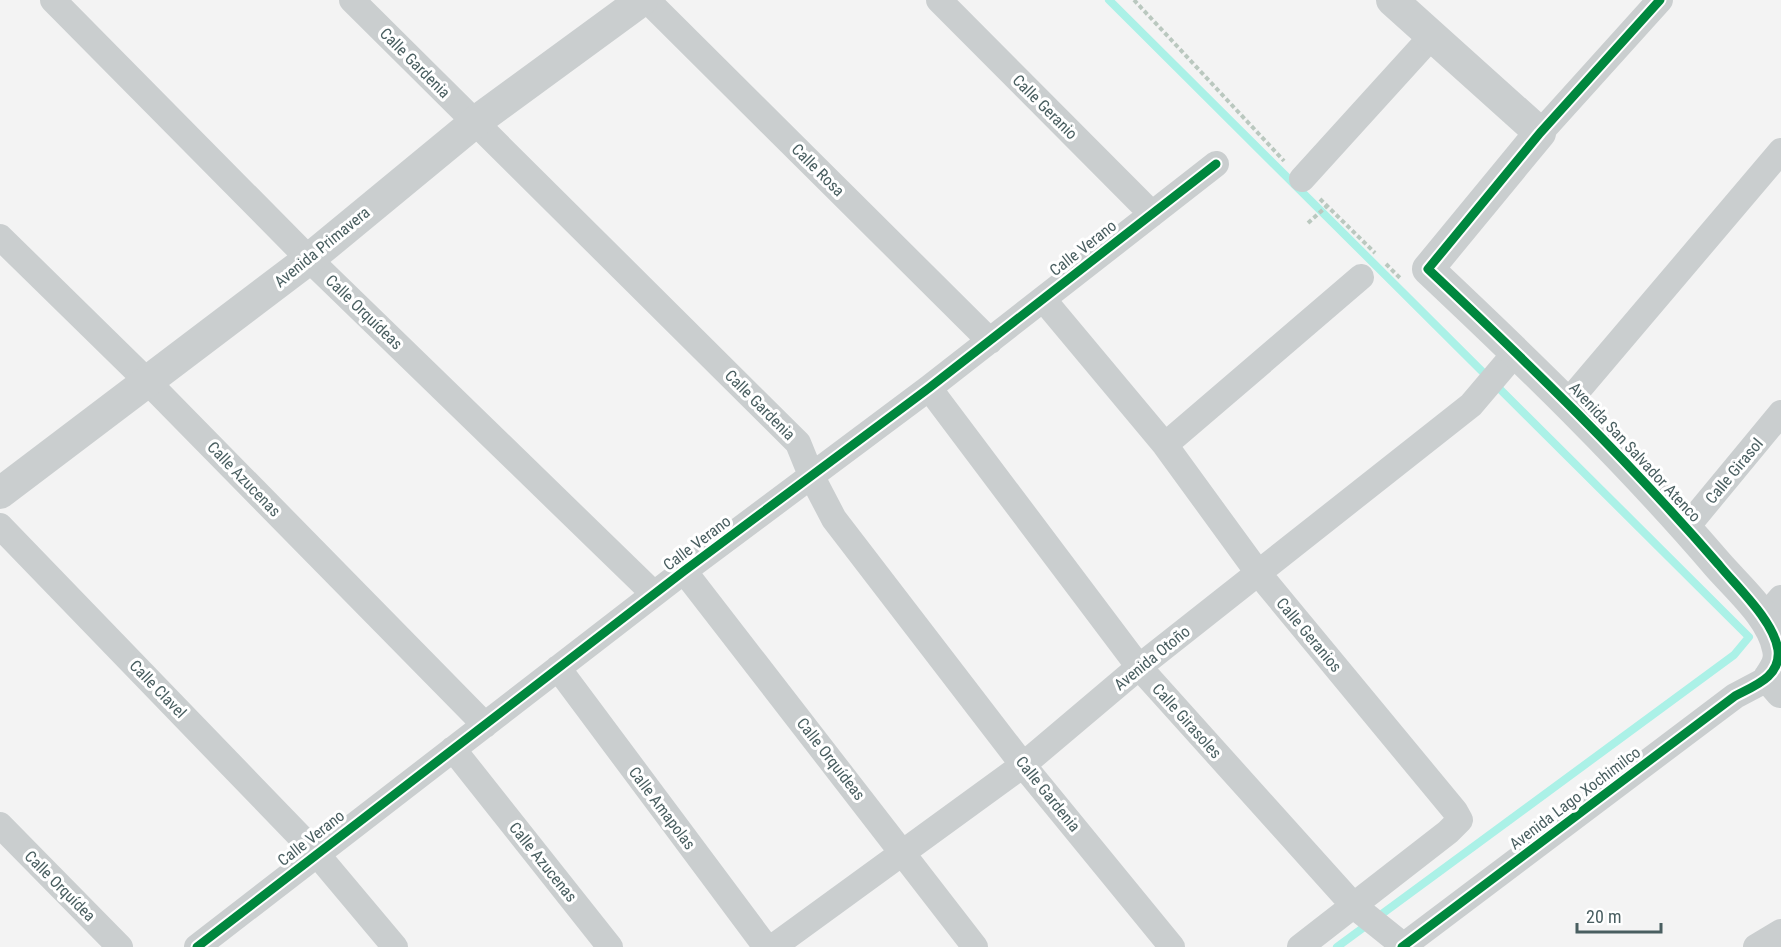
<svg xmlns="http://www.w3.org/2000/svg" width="1781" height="947" font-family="'Roboto Condensed',sans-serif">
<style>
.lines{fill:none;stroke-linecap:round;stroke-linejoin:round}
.stream{stroke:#abf1e7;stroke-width:8}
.path{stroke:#bac8bf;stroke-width:4;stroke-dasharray:4.5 3;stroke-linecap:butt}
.minor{stroke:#cacecf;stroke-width:26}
.tertiary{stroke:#cacecf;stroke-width:32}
.cycleway-casing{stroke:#fff;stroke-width:13}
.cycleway{stroke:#00873e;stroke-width:9}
.labels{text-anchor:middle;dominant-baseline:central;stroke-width:6;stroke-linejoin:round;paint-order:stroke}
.street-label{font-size:16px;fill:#495e60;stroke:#fff}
</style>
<rect width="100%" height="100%" fill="#f3f3f3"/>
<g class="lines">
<path class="stream" d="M 1109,0 L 1749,637 L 1734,655 L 1337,947"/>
<path class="path" d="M 1134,0 L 1284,161
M 1320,199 L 1375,253
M 1308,223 L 1327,206
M 1386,264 L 1400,278"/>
<path class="minor" d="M 53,0 L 309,259 L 654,594
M 352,0 L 798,443 L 811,475 L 834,519 L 1023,765 L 1172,947
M 647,0 L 990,341
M 939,0 L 1152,214
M 1540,133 L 1660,0
M 1302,179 L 1431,37
M 0,237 L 147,381 L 485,725
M 1043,299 L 1165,445 L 1259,574 L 1455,811 L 1460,820 L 1448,832 L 1300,947
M 929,388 L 1139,667 L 1354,906 L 1405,947
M 1568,402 L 1781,151
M 1165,445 L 1361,277
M 0,526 L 316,853 L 395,947
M 1686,528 L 1781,413
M 684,571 L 975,947
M 1764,618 L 1781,598
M 558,668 L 766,947
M 453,749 L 610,947
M 0,825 L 120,947
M 197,947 L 684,571 L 929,388 L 1216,164
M 773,947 L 1023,765 L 1139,667 L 1471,405 L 1516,352
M 1402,947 L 1735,696 L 1769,678
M 1756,947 L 1781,932"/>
<path class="tertiary" d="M 1392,0 L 1540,133 L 1428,269 C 1529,364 1628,460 1718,565 C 1739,589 1772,617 1778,649 C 1781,661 1775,669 1769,678 L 1781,692
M 0,493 L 309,259 L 474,123 L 642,0"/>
<g class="cycleway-casing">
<path id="cycleway" d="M 197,947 L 684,571 L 929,388 L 1216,164
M 1402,947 L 1735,696 C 1754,686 1781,677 1778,650 C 1774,621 1737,587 1719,565 C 1628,460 1529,364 1428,269 L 1540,133 L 1660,0"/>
</g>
<use href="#cycleway" class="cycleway"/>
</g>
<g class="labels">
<g class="street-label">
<text transform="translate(415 63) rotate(45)">Calle Gardenia</text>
<text transform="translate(1045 107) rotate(45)">Calle Geranio</text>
<text transform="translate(818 170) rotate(45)">Calle Rosa</text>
<text transform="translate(322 247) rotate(-39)">Avenida Primavera</text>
<text transform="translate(1083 248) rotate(-38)">Calle Verano</text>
<text transform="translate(364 312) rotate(44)">Calle Orquídeas</text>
<text transform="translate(760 405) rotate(45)">Calle Gardenia</text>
<text transform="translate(1635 452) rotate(47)">Avenida San Salvador Atenco</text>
<text transform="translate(1734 471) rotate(-50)">Calle Girasol</text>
<text transform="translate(244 479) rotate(46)">Calle Azucenas</text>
<text transform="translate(697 543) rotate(-37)">Calle Verano</text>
<text transform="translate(1309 635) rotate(50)">Calle Geranios</text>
<text transform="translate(1152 658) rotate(-39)">Avenida Otoño</text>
<text transform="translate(158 689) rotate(46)">Calle Clavel</text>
<text transform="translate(1187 721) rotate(48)">Calle Girasoles</text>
<text transform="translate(831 759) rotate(52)">Calle Orquídeas</text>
<text transform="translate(1048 794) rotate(51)">Calle Gardenia</text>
<text transform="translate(1575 798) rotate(-37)">Avenida Lago Xochimilco</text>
<text transform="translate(662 808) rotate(53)">Calle Amapolas</text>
<text transform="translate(311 838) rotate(-38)">Calle Verano</text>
<text transform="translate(543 862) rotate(51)">Calle Azucenas</text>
<text transform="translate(60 886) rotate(45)">Calle Orquídea</text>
</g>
</g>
<path d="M1577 923v9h84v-9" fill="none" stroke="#495e60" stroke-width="3"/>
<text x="1586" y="923" font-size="18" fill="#495e60" stroke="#ffffff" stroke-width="4.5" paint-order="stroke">20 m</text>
</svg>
